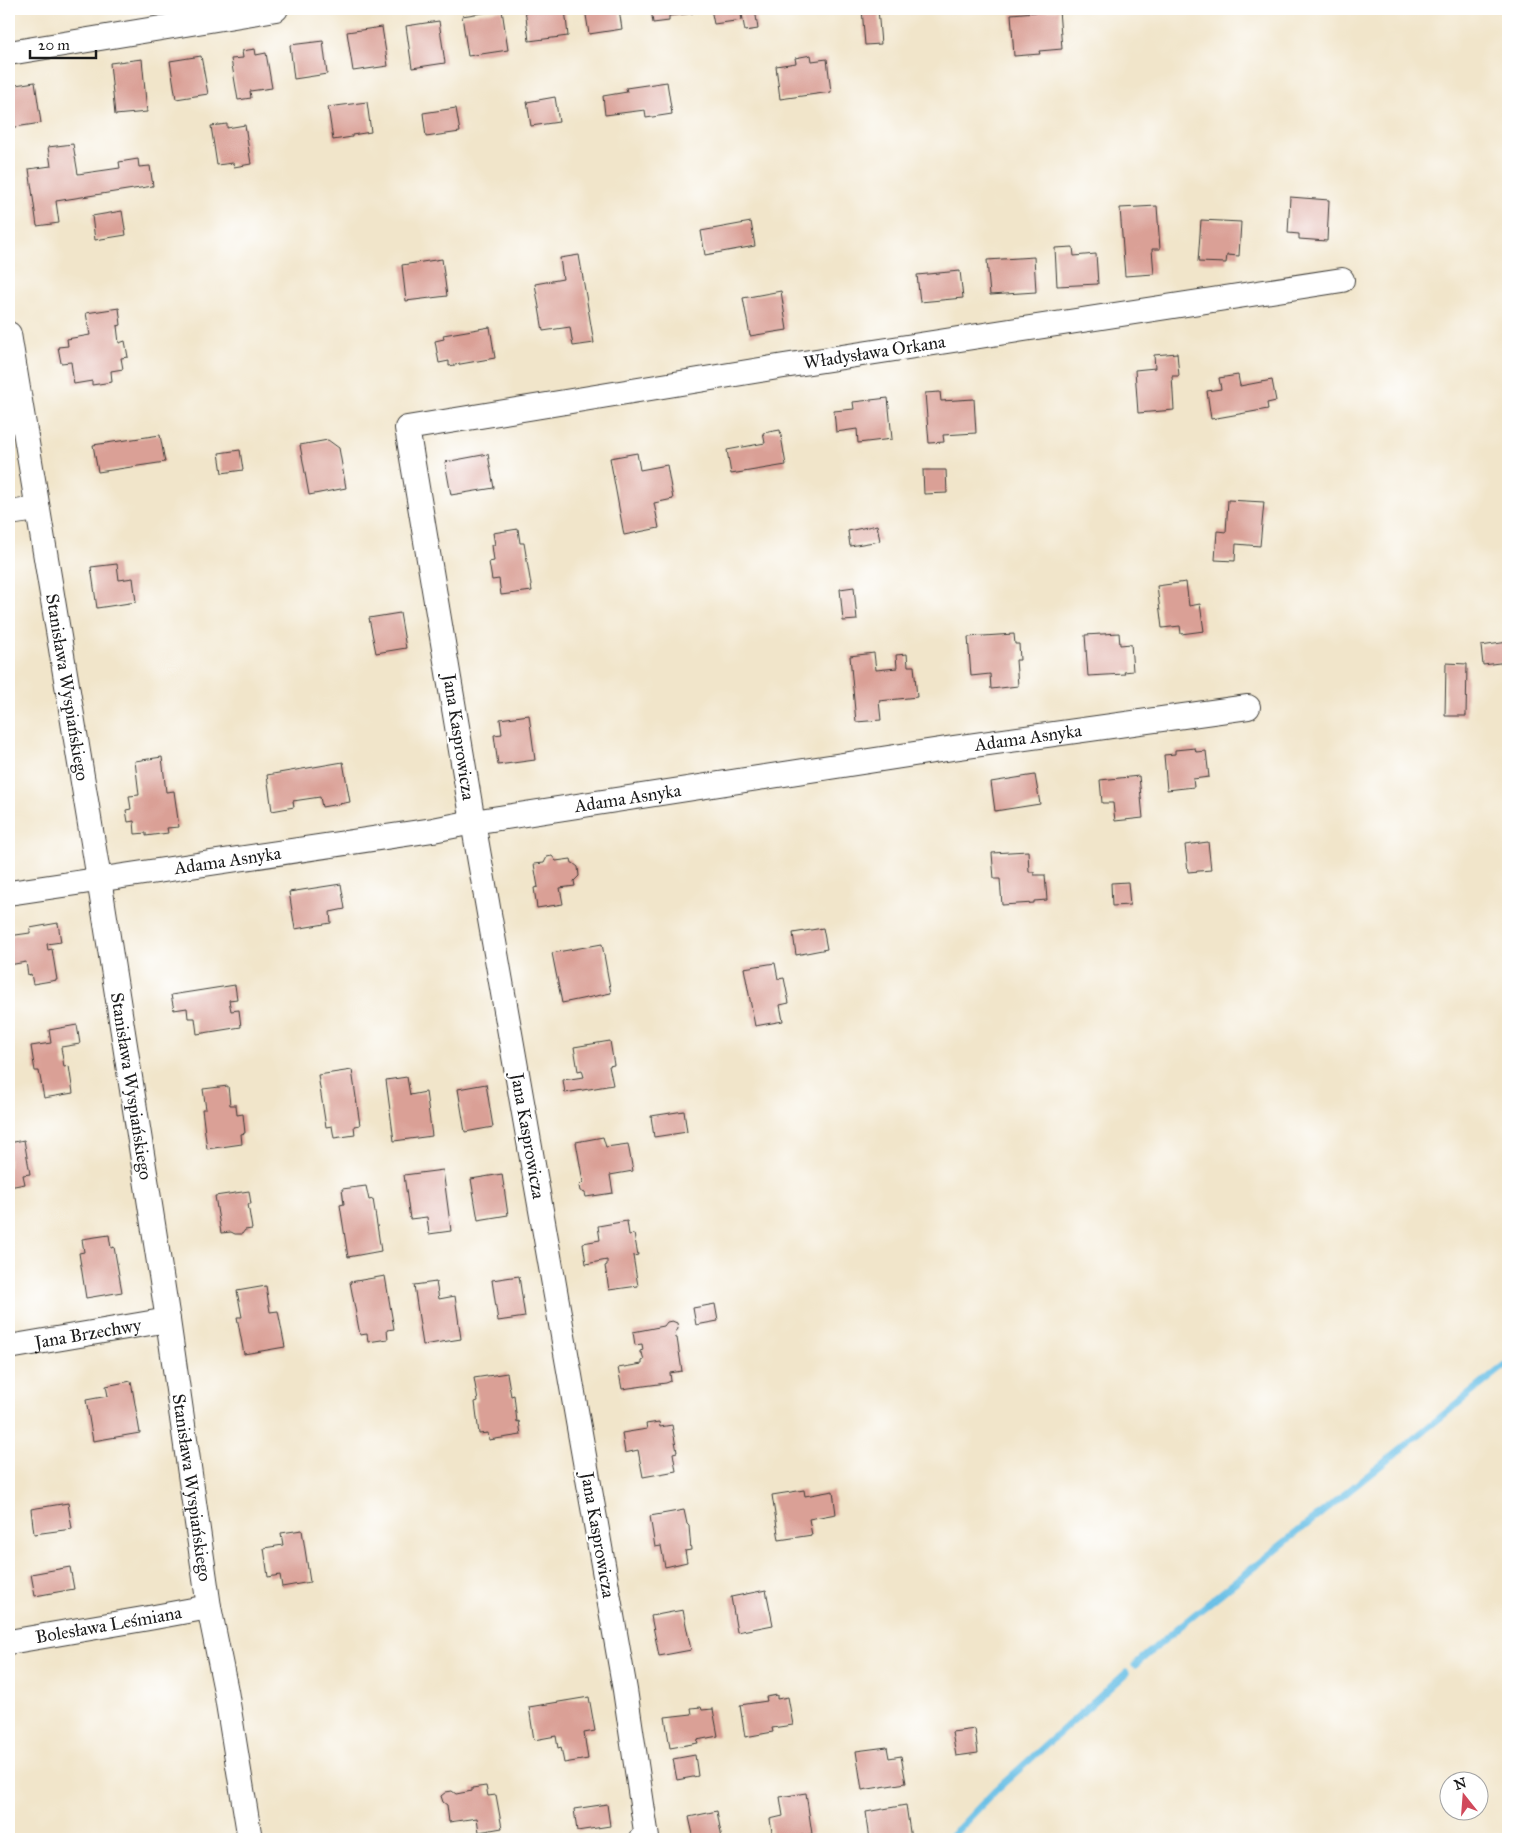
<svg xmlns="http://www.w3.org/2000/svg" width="1517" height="1848" font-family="'IM FELL Great Primer',serif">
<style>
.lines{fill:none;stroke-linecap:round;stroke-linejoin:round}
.stream{stroke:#69c0e6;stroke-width:7}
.building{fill:#daa096}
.street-casing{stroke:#3c3a36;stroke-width:26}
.street{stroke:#fff;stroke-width:24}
.labels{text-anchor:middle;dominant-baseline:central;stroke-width:4.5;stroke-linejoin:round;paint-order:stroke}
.street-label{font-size:18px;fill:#1c1c1c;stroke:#fff}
</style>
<rect width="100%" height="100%" fill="#fff"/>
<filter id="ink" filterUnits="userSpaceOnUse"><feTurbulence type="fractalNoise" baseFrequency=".02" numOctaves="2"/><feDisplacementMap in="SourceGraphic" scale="10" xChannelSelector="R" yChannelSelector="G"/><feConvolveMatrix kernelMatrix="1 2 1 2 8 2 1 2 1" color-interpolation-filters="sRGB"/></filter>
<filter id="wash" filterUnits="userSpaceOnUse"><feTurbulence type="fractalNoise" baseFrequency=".0096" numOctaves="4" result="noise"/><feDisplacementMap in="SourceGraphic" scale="20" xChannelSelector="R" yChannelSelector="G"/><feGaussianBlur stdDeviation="1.12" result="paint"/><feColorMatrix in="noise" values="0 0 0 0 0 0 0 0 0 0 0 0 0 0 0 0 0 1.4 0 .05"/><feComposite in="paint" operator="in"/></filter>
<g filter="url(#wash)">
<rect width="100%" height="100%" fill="#f1e5ca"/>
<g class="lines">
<path class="stream" d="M 1135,1665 L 1178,1628 L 1508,1363
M 949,1839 L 996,1790 L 1126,1673"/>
</g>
<g id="blocks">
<path class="building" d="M 525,9 L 565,9 L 568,36 L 529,41 Z
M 585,9 L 619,9 L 622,29 L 589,34 Z
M 651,9 L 692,9 L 693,13 L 669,16 L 669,21 L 653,23 Z
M 711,9 L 740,9 L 742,20 L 714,24 Z
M 741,9 L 755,9 L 758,29 L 745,31 Z
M 862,9 L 878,9 L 881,44 L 865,45 Z
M 502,10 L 508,50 L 468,56 L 462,16 Z
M 1059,10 L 1062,49 L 1039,51 L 1040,54 L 1014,56 L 1011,14 Z
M 439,21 L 445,63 L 412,68 L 406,26 Z
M 382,27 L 388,66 L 353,71 L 347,32 Z
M 323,41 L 327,74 L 294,79 L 290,45 Z
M 255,49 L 256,55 L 266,53 L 272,88 L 250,91 L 251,98 L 238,100 L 231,59 L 243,58 L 242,51 Z
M 811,55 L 812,61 L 827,59 L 831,92 L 780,99 L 776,66 L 796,63 L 795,58 Z
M 201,56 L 208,94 L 176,99 L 170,61 Z
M 142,59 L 147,112 L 115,115 L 110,63 Z
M 35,82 L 41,123 L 9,128 L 9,86 Z
M 667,82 L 672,114 L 646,118 L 645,110 L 605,115 L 603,96 L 627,92 L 626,88 Z
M 555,97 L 559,122 L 531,126 L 527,102 Z
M 367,102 L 371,132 L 352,135 L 352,137 L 333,140 L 328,107 Z
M 456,108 L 460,132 L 426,137 L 423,113 Z
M 227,124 L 227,128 L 245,125 L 251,164 L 234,167 L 233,163 L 217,165 L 211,126 Z
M 73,144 L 78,174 L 120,168 L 119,162 L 138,159 L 139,167 L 150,166 L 153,186 L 56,201 L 59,223 L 37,226 L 29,169 L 51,166 L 48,147 Z
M 1290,197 L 1329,200 L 1327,241 L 1299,239 L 1299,234 L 1288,233 Z
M 1157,206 L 1160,249 L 1152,249 L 1154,274 L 1125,276 L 1120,208 Z
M 122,211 L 126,235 L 95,240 L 92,216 Z
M 1201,220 L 1241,222 L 1239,256 L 1227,255 L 1226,263 L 1198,262 Z
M 751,222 L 755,246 L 705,255 L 701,231 Z
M 1073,247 L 1074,256 L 1096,254 L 1098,284 L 1057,286 L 1055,248 Z
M 579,255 L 594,343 L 573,346 L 570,327 L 543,331 L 535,284 L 563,279 L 560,258 Z
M 1034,257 L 1036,292 L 990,295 L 987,260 Z
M 442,259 L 447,296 L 406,301 L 402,265 Z
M 960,271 L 963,298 L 920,302 L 917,275 Z
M 781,291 L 787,330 L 750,336 L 743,298 Z
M 119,308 L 121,325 L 117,326 L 119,343 L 125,341 L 128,357 L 121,358 L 123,369 L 111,371 L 112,382 L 92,385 L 92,381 L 74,384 L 71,362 L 61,363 L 58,347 L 68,346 L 67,339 L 90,335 L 86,313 Z
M 490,327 L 495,358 L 449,366 L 449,361 L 439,363 L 435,341 L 444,339 L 443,335 Z
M 1177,353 L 1179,376 L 1172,376 L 1174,410 L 1138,413 L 1135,370 L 1155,368 L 1154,355 Z
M 1238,375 L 1240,386 L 1272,380 L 1276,401 L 1267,403 L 1268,409 L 1211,419 L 1207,391 L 1221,389 L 1219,378 Z
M 940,392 L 941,401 L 974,399 L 976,433 L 943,435 L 944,442 L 929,443 L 925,393 Z
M 888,398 L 892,439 L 858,443 L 857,429 L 836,432 L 834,411 L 854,409 L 853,402 Z
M 780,430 L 786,465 L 731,474 L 727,450 L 765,443 L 763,433 Z
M 160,435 L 165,462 L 98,472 L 93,445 Z
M 328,440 L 339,448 L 346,488 L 309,495 L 300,445 Z
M 240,450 L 243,470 L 222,473 L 219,453 Z
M 637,453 L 640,470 L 667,465 L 673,499 L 654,503 L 659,528 L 624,535 L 610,458 Z
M 488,454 L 494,488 L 451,495 L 445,462 Z
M 923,470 L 946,470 L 947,493 L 924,494 Z
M 1228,500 L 1264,502 L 1260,546 L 1236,544 L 1235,561 L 1215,560 L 1217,531 L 1226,532 Z
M 877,525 L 880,541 L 850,546 L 848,531 Z
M 518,529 L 520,543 L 524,543 L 532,591 L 501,595 L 499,579 L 492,580 L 489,562 L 494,561 L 492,545 L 495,545 L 493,533 Z
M 117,564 L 119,580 L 133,578 L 136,602 L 97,608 L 91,567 Z
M 1186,582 L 1189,606 L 1200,604 L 1204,631 L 1181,634 L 1180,626 L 1162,628 L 1157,586 Z
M 854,587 L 857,620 L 843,621 L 840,589 Z
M 400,613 L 406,648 L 376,653 L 369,618 Z
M 1119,633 L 1120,645 L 1131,644 L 1133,671 L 1124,672 L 1125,674 L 1088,676 L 1085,635 Z
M 1014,634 L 1015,644 L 1019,644 L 1020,660 L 1016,660 L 1018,686 L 991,689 L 990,674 L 971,676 L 968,637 Z
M 1508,642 L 1508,662 L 1483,665 L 1481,646 Z
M 874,653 L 876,670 L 897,668 L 896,655 L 907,654 L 908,666 L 914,666 L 917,697 L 879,701 L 881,720 L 856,722 L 850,656 Z
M 1446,663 L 1467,664 L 1466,716 L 1445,716 Z
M 529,715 L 535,760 L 498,765 L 494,735 L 502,734 L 500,719 Z
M 1195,748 L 1196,752 L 1206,751 L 1209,777 L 1193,779 L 1194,787 L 1167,790 L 1164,755 L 1175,754 L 1175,750 Z
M 162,757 L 166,792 L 174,791 L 179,827 L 167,828 L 168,833 L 146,836 L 146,833 L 135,834 L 134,821 L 128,822 L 126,810 L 131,809 L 129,796 L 139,795 L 135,761 Z
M 343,762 L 350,802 L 322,807 L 320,797 L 293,801 L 294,807 L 272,811 L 267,775 Z
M 1035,775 L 1040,804 L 995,811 L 991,782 Z
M 1139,776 L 1143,818 L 1115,821 L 1113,803 L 1102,803 L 1100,780 Z
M 1208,842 L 1211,870 L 1188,872 L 1185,845 Z
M 1028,851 L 1029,872 L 1034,872 L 1034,875 L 1045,875 L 1047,900 L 1034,901 L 1034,903 L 1002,905 L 1000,879 L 994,879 L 992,853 Z
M 552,856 L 556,861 L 571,859 L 572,863 L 573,863 L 578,867 L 579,876 L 574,881 L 575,886 L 560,888 L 563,904 L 537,908 L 534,888 L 538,887 L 534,864 L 544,863 L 547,857 Z
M 1128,882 L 1130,905 L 1112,906 L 1111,883 Z
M 341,884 L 345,909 L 330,912 L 331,923 L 295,929 L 289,892 Z
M 58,923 L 61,942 L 47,944 L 48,950 L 52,949 L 57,980 L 33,984 L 31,974 L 28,975 L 26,962 L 9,965 L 9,936 L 30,933 L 30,928 Z
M 823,928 L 827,949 L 796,955 L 793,933 Z
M 602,944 L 611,993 L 562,1003 L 552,953 Z
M 775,963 L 778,979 L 784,978 L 789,1003 L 780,1005 L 783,1021 L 755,1026 L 744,968 Z
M 235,985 L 237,999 L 229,1000 L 231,1011 L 239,1010 L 241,1027 L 197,1034 L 195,1018 L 188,1018 L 187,1008 L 174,1010 L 171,995 Z
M 77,1025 L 80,1044 L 61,1047 L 64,1067 L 69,1066 L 73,1093 L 44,1098 L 39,1071 L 35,1071 L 31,1046 L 51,1043 L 49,1030 Z
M 610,1041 L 614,1065 L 609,1066 L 613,1085 L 565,1093 L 563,1080 L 584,1077 L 582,1070 L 578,1071 L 574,1047 Z
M 352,1070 L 360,1125 L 354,1126 L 355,1135 L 334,1138 L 332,1126 L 326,1127 L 318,1075 Z
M 407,1077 L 410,1095 L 426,1092 L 432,1136 L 394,1141 L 386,1080 Z
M 486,1084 L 493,1127 L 465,1132 L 458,1089 Z
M 228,1086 L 230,1105 L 236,1105 L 237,1115 L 243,1114 L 245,1133 L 241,1134 L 242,1144 L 207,1149 L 202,1109 L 206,1109 L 203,1089 Z
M 684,1111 L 687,1132 L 654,1137 L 651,1116 Z
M 603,1137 L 606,1147 L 628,1144 L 633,1171 L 610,1175 L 613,1193 L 586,1197 L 585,1193 L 580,1191 L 579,1186 L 583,1182 L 576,1142 Z
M 24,1140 L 30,1174 L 23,1175 L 25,1184 L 9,1187 L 9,1143 Z
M 443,1170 L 451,1231 L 429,1234 L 427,1217 L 410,1219 L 404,1175 Z
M 502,1174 L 508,1215 L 478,1220 L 471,1179 Z
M 366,1186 L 369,1200 L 373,1199 L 381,1251 L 348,1257 L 340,1205 L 344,1204 L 342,1189 Z
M 249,1191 L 251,1204 L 248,1204 L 252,1229 L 245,1230 L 242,1234 L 235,1234 L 231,1232 L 221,1233 L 215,1196 Z
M 627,1221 L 629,1235 L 634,1234 L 638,1255 L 633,1256 L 638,1286 L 609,1290 L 605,1266 L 607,1265 L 607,1260 L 586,1264 L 583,1243 L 600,1240 L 598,1226 Z
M 109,1235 L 111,1248 L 114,1247 L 122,1292 L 86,1298 L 79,1253 L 84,1252 L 82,1239 Z
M 385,1276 L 394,1329 L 387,1330 L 388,1339 L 368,1342 L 367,1334 L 360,1335 L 350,1282 Z
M 519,1276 L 525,1317 L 498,1321 L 492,1280 Z
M 436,1282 L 439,1299 L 455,1296 L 461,1339 L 423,1345 L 414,1285 Z
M 266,1286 L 270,1312 L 278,1311 L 285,1347 L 244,1354 L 237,1317 L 242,1317 L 237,1291 Z
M 715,1304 L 718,1321 L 696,1325 L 693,1308 Z
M 672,1321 L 677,1323 L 678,1329 L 675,1333 L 676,1338 L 677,1338 L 682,1371 L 670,1373 L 671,1381 L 666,1383 L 622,1389 L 618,1368 L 642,1364 L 642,1361 L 644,1360 L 642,1353 L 640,1353 L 640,1351 L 643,1350 L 642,1344 L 635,1345 L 633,1332 L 664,1326 L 667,1322 Z
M 507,1373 L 511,1396 L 514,1395 L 517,1422 L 519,1421 L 521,1435 L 489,1440 L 488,1433 L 479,1434 L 475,1402 L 478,1401 L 474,1378 Z
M 131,1381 L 140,1433 L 93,1441 L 86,1400 L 108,1396 L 106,1386 Z
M 659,1422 L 660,1427 L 672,1425 L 677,1452 L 673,1453 L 676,1471 L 643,1477 L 638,1450 L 625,1453 L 622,1433 L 647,1429 L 646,1424 Z
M 804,1490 L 805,1496 L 833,1491 L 836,1514 L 809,1519 L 812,1535 L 779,1540 L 772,1495 Z
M 68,1503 L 72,1529 L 34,1534 L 31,1509 Z
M 684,1510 L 687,1524 L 689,1526 L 691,1550 L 685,1551 L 687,1562 L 665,1567 L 661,1546 L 655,1547 L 650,1516 Z
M 302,1530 L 310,1582 L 282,1587 L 280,1575 L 268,1577 L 264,1548 L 283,1545 L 281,1533 Z
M 70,1567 L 74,1589 L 35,1596 L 31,1574 Z
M 766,1590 L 773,1625 L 737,1632 L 731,1597 Z
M 683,1610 L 691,1650 L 659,1656 L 651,1616 Z
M 777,1695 L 777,1699 L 788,1697 L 793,1725 L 772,1728 L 773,1732 L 745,1737 L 740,1705 L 767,1701 L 766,1697 Z
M 589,1697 L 595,1731 L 584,1733 L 588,1759 L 564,1763 L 561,1747 L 558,1748 L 556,1736 L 534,1740 L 529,1707 Z
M 701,1707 L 702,1710 L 713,1709 L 718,1736 L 697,1740 L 698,1743 L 670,1748 L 665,1717 L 692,1714 L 691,1708 Z
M 975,1729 L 978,1753 L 956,1756 L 952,1732 Z
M 887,1747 L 889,1758 L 901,1756 L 906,1783 L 862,1790 L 856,1751 Z
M 695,1755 L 698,1776 L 677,1780 L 673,1759 Z
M 486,1786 L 488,1796 L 496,1795 L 502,1828 L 479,1832 L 477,1818 L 449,1822 L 447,1805 L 443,1802 L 441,1796 L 446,1792 L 452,1791 L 456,1794 L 472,1791 L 472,1788 Z
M 806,1793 L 812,1834 L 773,1839 L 770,1819 L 783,1816 L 780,1797 Z
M 607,1804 L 610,1826 L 577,1831 L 574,1809 Z
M 906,1805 L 911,1839 L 870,1839 L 866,1812 Z
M 717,1811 L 722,1839 L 694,1839 L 689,1817 Z"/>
</g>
</g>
<g filter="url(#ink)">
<use href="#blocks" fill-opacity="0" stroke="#3c3a36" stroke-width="1"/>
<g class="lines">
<g class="street-casing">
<g id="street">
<path d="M 9,53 L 276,9"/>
<path id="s1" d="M 9,334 L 99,879 L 168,1320 L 209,1607 L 226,1691 L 250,1839"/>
<path d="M 9,513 L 37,509"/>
<path id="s2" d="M 9,893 L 433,830 L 473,822 L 953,748 L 1248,707"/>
<path id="s3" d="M 9,1347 L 168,1320"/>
<path id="s4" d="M 9,1642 L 149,1618 L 209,1607"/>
<path id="s5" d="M 641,1839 L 647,1838 L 625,1690 L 473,822 L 407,428 L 784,366 L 1342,280"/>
</g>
</g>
<use href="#street" class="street"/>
</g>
</g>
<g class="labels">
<g class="street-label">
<text stroke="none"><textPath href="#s5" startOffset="1910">Władysława Orkana</textPath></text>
<text stroke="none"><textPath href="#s1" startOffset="358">Stanisława Wyspiańskiego</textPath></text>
<text transform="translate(459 737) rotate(81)">Jana Kasprowicza</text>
<text stroke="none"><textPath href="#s2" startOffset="1031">Adama Asnyka</textPath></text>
<text stroke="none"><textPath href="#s2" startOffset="626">Adama Asnyka</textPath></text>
<text stroke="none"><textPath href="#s2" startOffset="221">Adama Asnyka</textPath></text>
<text stroke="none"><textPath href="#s1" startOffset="762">Stanisława Wyspiańskiego</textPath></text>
<text transform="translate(528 1136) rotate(80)">Jana Kasprowicza</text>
<text stroke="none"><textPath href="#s3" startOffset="80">Jana Brzechwy</textPath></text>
<text stroke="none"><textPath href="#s1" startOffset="1168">Stanisława Wyspiańskiego</textPath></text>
<text transform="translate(598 1535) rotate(80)">Jana Kasprowicza</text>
<text stroke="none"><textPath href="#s4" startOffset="101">Bolesława Leśmiana</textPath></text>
</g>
</g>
<rect width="1517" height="1848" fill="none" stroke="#fff" stroke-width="30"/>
<g transform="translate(1464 1796) rotate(343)"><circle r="24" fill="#ffffff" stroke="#a4a4a4"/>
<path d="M0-4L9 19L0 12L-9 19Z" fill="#d1495b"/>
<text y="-8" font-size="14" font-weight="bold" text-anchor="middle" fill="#1c1c1c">N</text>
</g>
<path d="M30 50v8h66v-8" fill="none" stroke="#1c1c1c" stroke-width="2.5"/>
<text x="38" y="50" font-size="15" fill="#1c1c1c" stroke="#ffffff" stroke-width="4" paint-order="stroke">20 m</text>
</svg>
